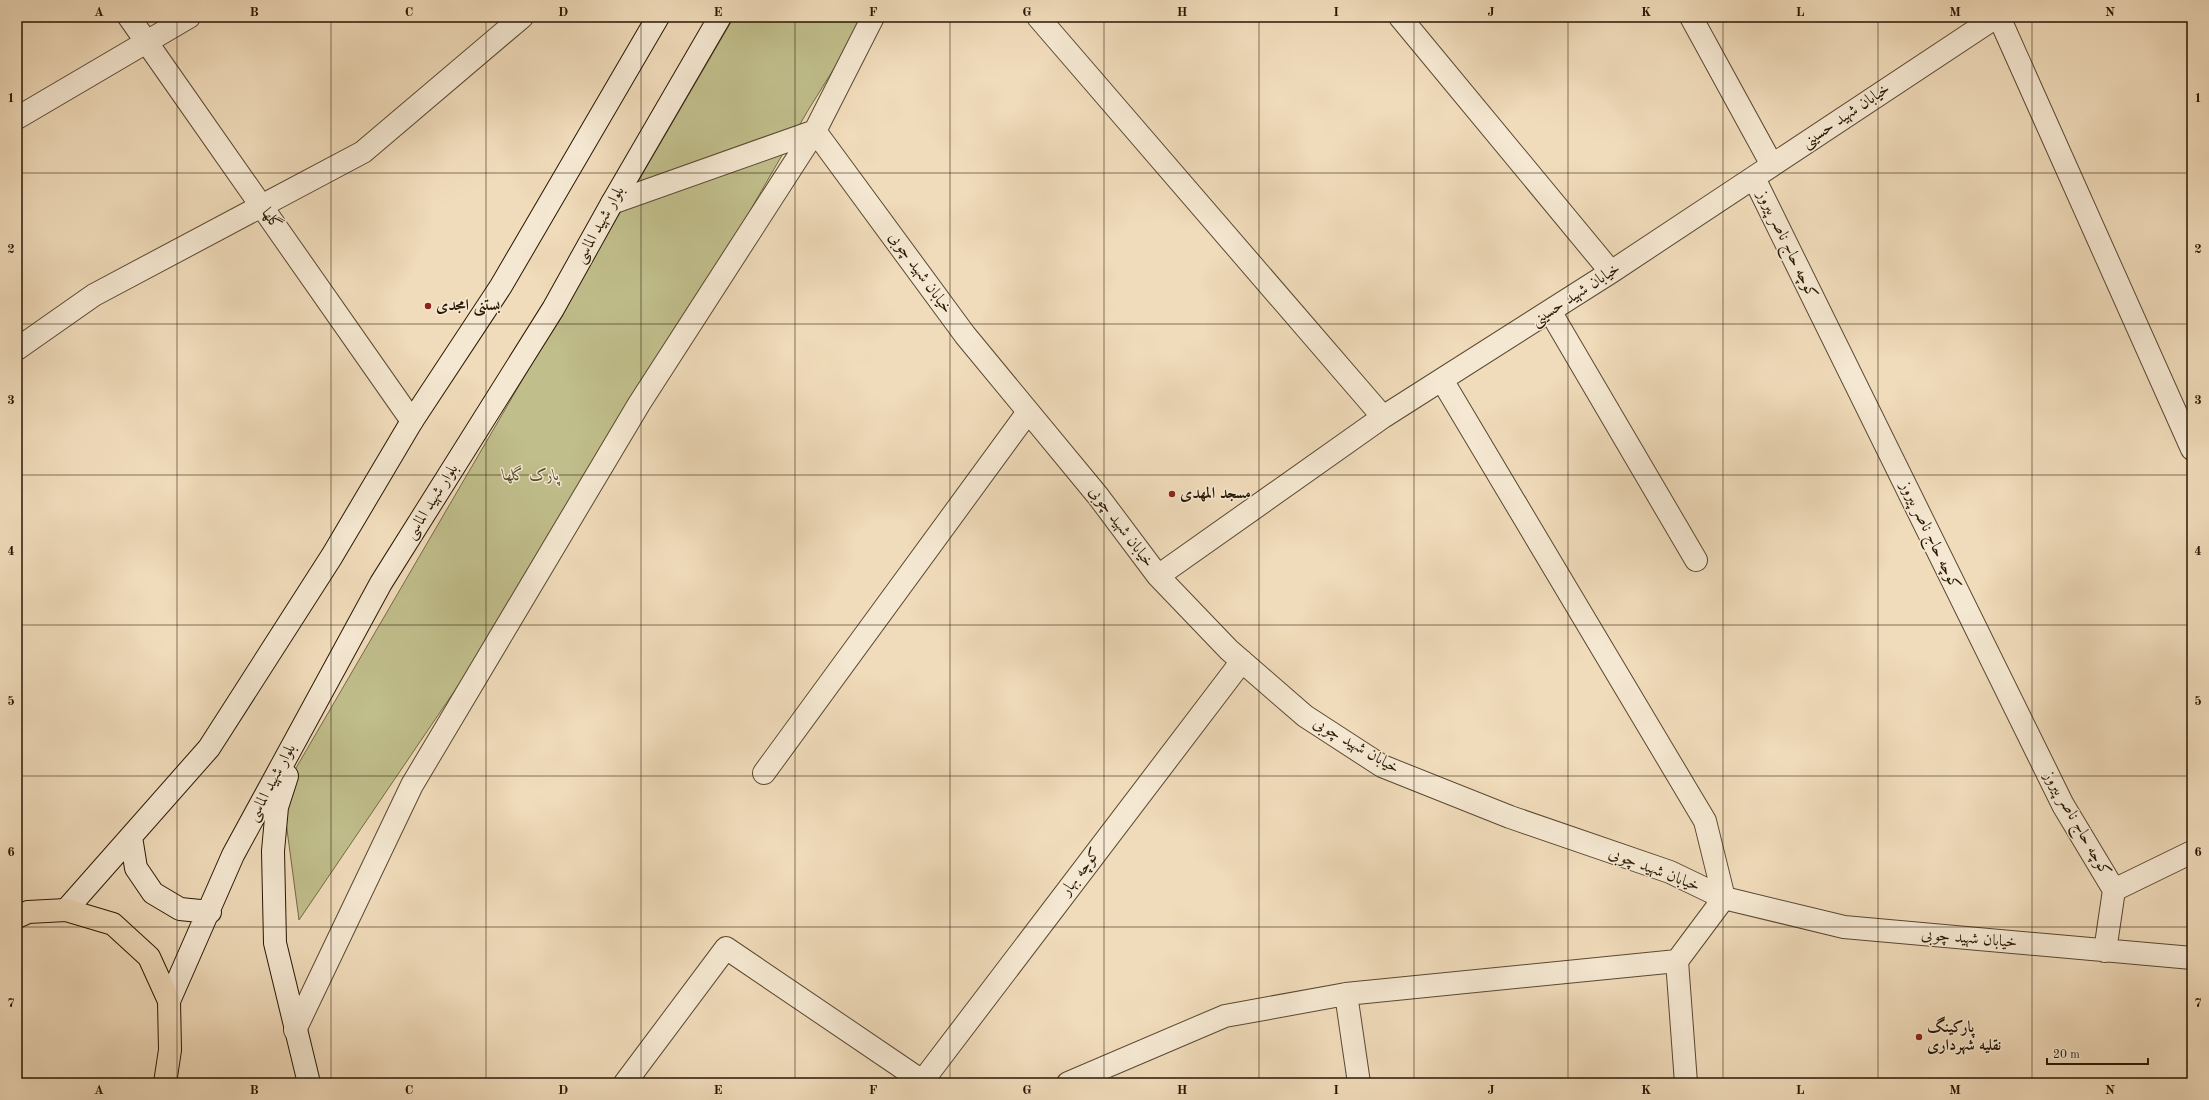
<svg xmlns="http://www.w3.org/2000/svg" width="2209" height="1100" font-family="'Old Standard TT',Amiri,serif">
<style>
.green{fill:#c0be8b;stroke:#746a47}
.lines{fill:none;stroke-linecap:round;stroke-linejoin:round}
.street-casing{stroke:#5a4831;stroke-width:24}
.secondary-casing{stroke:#281703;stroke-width:24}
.primary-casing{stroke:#281703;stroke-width:24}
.street{stroke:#f5e8d2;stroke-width:22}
.secondary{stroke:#f5e8d2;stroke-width:22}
.primary{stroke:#f0dbba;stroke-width:22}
.grid{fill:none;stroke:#281703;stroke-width:1;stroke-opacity:0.55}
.poi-dot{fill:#8f2418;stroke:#f5e8d2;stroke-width:1.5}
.labels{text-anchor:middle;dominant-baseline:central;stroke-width:3;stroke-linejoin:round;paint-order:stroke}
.street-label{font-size:16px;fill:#281703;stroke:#f5e8d2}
.poi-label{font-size:16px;font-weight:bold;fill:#281703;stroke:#f5e8d2;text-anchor:start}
.park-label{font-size:16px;font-style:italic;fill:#56492c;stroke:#f5e8d2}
.neatline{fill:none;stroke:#281703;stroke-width:1.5}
.grid-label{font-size:13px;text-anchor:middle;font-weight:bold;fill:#281703}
</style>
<rect width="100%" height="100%" fill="#f0dbba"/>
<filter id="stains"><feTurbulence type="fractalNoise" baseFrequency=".005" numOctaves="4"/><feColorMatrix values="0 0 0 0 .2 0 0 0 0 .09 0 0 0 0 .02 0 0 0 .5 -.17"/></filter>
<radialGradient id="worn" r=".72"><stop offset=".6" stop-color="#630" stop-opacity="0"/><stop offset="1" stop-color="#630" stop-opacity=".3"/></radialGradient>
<path class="green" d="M 734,17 L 866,17 L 807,112 L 576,512 L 299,920 L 282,792 Z"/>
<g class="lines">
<g class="street-casing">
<path id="street" d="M 129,17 L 412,421
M 1038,17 L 1383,417
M 1400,17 L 1611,272
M 1691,17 L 1772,165
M 1999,17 L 2192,449
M 17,118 L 189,17
M 1754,178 L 2063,805 L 2114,890
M 612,203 L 815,131 L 965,335 L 1098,496 L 1158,576 L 1229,650 L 1305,716 L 1382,766 L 1510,817 L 1670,872 L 1724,898 L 1844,927 L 2192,958
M 1550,311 L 1696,560
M 17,349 L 94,295 L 363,152 L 522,17
M 1158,576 L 1383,417 L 1611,272 L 1996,17
M 764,773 L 1028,412
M 2105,951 L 2114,890 L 2192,852
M 1677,961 L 1686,1083
M 1346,994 L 1359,1083
M 295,1030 L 412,785 L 639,404 L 815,131 L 873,17
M 625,1083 L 726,948 L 922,1081
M 921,1083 L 1242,661
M 1068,1083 L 1225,1016 L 1346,994 L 1677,961 L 1724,898 L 1705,821 L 1442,380"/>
</g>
<g class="secondary-casing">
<path id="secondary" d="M 287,776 L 277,807 L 273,851 L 275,943 L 309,1083
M 131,837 L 136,868 L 153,893 L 180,909 L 210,912
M 66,910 L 209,748 L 332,556 L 412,421 L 501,286 L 658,17
M 169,1001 L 233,855 L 381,583 L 553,309 L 612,203 L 720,17"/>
</g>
<g class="primary-casing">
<path id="primary" d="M 17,917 L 28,912 L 66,910 L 113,924 L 149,957 L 169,1001 L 170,1050 L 165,1083"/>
</g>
<use href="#street" class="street"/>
<use href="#secondary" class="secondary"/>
<use href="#primary" class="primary"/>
</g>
<path class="grid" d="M 177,17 L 177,1083M 331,17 L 331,1083M 486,17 L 486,1083M 641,17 L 641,1083M 795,17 L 795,1083M 950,17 L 950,1083M 1104,17 L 1104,1083M 1259,17 L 1259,1083M 1414,17 L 1414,1083M 1568,17 L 1568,1083M 1723,17 L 1723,1083M 1878,17 L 1878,1083M 2032,17 L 2032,1083M 17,173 L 2192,173M 17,324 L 2192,324M 17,475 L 2192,475M 17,625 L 2192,625M 17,776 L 2192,776M 17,927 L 2192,927"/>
<g class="poi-dot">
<circle cx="428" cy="306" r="4"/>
<circle cx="1172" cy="494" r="4"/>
<circle cx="1919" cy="1037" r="4"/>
</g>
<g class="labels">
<g class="street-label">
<text transform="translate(1846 116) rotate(-34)">خیابان شهید حسینی</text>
<text transform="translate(271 219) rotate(55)">گلها</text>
<text transform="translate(600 225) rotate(-61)">بلوار شهید الماسی</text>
<text transform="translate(1787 245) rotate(64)">کوچه حاج ناصر پیروز</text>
<text transform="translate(920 273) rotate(54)">خیابان شهید چوبی</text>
<text transform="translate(1576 295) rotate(-33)">خیابان شهید حسینی</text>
<text transform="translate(432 502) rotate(-58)">بلوار شهید الماسی</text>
<text transform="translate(1121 527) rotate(53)">خیابان شهید چوبی</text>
<text transform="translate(1930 536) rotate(64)">کوچه حاج ناصر پیروز</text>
<text transform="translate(1356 746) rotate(30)">خیابان شهید چوبی</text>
<text transform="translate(272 783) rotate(-62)">بلوار شهید الماسی</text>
<text transform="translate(2077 824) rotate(60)">کوچه حاج ناصر پیروز</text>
<text transform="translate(1654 870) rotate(21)">خیابان شهید چوبی</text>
<text transform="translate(1081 872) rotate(-53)">کوچه بهار</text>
<text transform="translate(1969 939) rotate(5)">خیابان شهید چوبی</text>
</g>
<g class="poi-label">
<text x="436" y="306">بستنی امجدی</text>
<text x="1180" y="494">مسجد المهدی</text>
<text x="1927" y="1028">پارکینگ<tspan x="1927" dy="18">نقلیه شهرداری</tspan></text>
</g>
<g class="park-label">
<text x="531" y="476">پارک گلها</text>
</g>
</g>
<rect width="2209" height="1100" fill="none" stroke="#f0dbba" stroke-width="44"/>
<path d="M2047 1058v6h101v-6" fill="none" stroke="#281703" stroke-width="2"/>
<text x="2053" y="1058" font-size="12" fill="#281703" stroke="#f5e8d2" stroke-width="3" paint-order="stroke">20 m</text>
<rect x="22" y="22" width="2165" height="1056" class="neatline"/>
<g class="grid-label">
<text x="99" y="16">A</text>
<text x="254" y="16">B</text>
<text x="409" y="16">C</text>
<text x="563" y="16">D</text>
<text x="718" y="16">E</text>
<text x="873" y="16">F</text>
<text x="1027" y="16">G</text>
<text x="1182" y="16">H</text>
<text x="1336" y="16">I</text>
<text x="1491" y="16">J</text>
<text x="1646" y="16">K</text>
<text x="1800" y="16">L</text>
<text x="1955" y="16">M</text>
<text x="2110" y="16">N</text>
<text x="11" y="102">1</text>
<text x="2198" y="102">1</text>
<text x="11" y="253">2</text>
<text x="2198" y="253">2</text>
<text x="11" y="404">3</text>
<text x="2198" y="404">3</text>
<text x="11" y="555">4</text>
<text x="2198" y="555">4</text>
<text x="11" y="705">5</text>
<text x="2198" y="705">5</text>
<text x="11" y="856">6</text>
<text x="2198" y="856">6</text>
<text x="11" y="1007">7</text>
<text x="2198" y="1007">7</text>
<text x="99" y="1094">A</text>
<text x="254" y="1094">B</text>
<text x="409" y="1094">C</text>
<text x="563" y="1094">D</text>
<text x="718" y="1094">E</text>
<text x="873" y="1094">F</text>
<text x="1027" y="1094">G</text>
<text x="1182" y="1094">H</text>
<text x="1336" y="1094">I</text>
<text x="1491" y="1094">J</text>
<text x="1646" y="1094">K</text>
<text x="1800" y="1094">L</text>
<text x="1955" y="1094">M</text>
<text x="2110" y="1094">N</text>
</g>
<rect width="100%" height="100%" filter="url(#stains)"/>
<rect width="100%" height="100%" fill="url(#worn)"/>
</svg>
